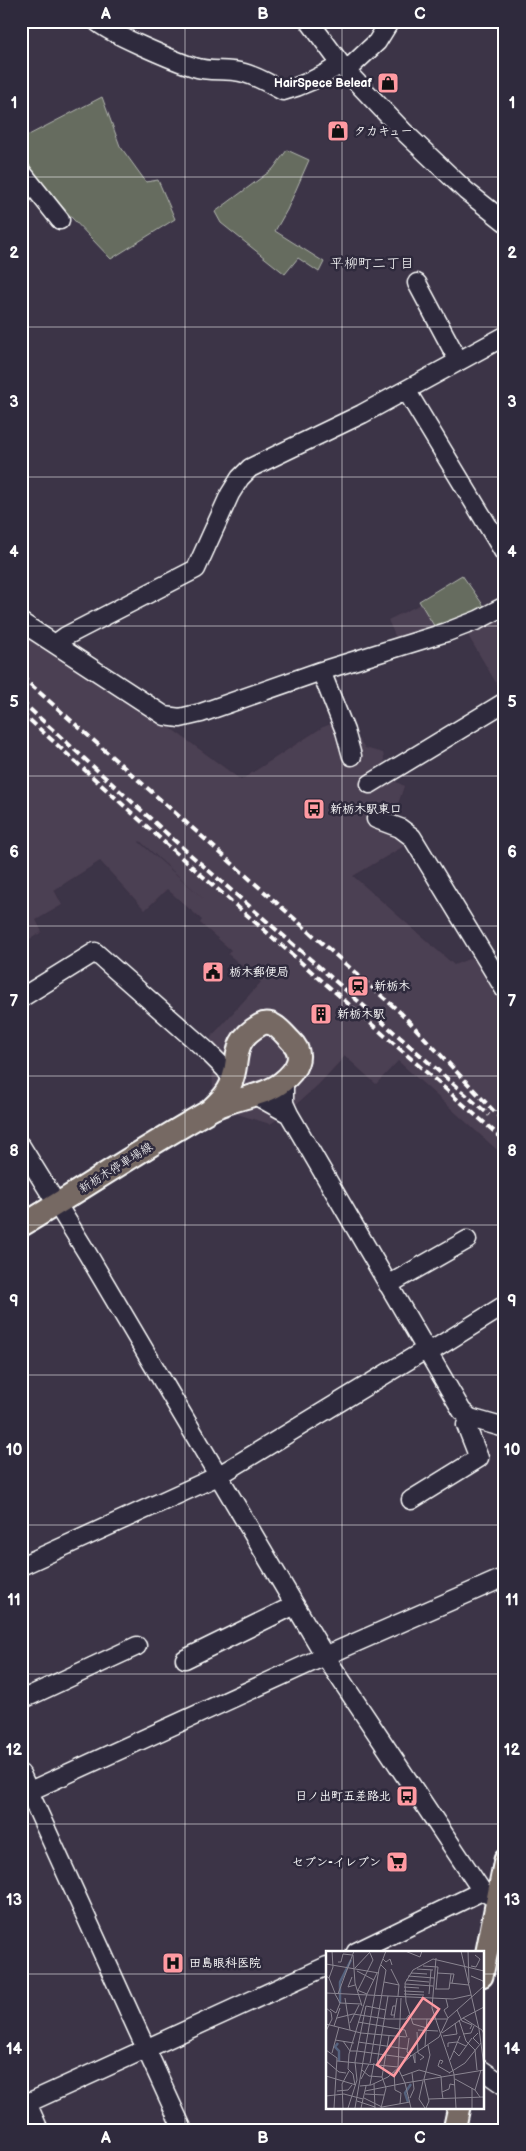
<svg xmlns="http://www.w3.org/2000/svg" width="526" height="2151" font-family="'Balsamiq Sans','Klee One',sans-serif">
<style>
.built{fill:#4c3f52;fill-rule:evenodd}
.green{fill:#666c5f;stroke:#b2b6af}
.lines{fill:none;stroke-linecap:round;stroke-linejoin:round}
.minor-casing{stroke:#fff;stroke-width:21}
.major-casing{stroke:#fff;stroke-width:25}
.minor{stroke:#2f2a3d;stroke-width:18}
.major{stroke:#766964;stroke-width:21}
.rail{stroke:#fff;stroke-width:4;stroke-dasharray:8 4;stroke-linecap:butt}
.grid{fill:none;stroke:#fff;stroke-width:1;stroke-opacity:0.55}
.labels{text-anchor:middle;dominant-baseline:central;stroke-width:5;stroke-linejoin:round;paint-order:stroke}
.poi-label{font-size:12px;font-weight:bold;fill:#fff;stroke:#2f2a3d;text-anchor:start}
.street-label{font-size:12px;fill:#fff;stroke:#2f2a3d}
.neighbourhood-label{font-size:14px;fill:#fff;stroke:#2f2a3d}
.inset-river{fill:none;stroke:#55627e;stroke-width:2.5}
.inset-road{fill:none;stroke:#8a8591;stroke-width:1}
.view{fill:#ff9aa2;fill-opacity:0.15;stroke:#ff9aa2;stroke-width:2.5}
.inset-edge{fill:none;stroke:#fff;stroke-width:2.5}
.neatline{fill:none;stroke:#fff;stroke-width:2}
.grid-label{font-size:16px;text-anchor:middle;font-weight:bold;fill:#fff}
</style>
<rect width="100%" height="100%" fill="#3c3447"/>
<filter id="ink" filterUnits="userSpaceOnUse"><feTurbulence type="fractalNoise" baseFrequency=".02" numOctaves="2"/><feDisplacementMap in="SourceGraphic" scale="10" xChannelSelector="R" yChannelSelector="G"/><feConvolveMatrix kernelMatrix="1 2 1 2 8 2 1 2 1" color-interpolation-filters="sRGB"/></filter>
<g filter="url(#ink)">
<path class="built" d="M 421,604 L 436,629 L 397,640 L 388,620 Z
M 505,613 L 505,682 L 498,686 L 466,632 Z
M 21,630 L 157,718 L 241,780 L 323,727 L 337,722 L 341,732 L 355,733 L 365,748 L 383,753 L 385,764 L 393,780 L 404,786 L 398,804 L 402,811 L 398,813 L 401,835 L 411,842 L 353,876 L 454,965 L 476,956 L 505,1005 L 505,1157 L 398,1061 L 376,1084 L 345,1056 L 318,1085 L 283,1116 L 270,1124 L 237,1114 L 232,1116 L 213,1088 L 212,1063 L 207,1043 L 211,1039 L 211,1037 L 261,982 L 228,954 L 231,950 L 200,923 L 202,920 L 167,889 L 145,910 L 100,861 L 54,890 L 62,905 L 36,920 L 42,932 L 21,944 ZM 140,841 L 205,900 L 139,842 Z"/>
<path class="green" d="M 102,97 L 120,146 L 146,182 L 158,180 L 175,219 L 111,259 L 72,218 L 21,157 L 21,139 Z
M 287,150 L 309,160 L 287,210 L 275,231 L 324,262 L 319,272 L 298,258 L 285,274 L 221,223 L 215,212 L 273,169 Z
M 462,575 L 486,609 L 436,629 L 419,601 Z"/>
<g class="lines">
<g class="minor-casing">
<path id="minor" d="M 96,21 C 101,30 180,63 194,67 C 208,72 225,69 240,72 C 256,75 269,84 283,91 C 303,86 323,76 341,64
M 309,21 L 346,71 L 403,131 L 466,191 L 505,222
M 346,71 L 377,42 L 390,21
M 21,171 L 60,220
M 417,283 L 458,360
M 406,390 L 505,554
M 21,622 L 165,716 L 180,718 L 201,713 L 321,671 L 447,632 L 478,620 L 505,606
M 55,644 L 66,636 L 196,569 L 230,494 L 240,478 L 250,468 L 362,414 L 505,336
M 321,671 L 345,731 L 352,756
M 370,784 L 505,702
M 376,819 L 400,828 L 412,837 L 505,990
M 21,998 L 95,952 L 206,1050 L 225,1069 L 233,1080
M 284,1080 L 284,1103 L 289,1114 L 462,1411 L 470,1418 L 505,1428
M 253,1094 L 289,1114
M 21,1146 L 87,1253 L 325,1656 L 482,1891 L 496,1899
M 388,1285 L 467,1240
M 428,1353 L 505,1305
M 411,1500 L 479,1458 L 466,1425 L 470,1418
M 21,1566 L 218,1476 L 425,1350
M 185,1659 L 295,1605
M 21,1700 L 137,1646
M 21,1774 L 183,2130
M 21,1795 L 325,1656 L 505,1577
M 356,1952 L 482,1891
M 482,2070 L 505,2086
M 27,2103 L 39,2130
M 21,2106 L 327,1966"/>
</g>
<g class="major-casing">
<path id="major" d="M 21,1226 C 84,1188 145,1147 209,1111 C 231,1098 264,1097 282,1082 C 296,1071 306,1055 291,1041 C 283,1033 273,1018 260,1025 C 228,1043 242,1061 230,1086 C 226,1096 218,1102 211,1109
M 482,1976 L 505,1860
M 454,2130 L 459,2107"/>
</g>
<use href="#minor" class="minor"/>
<use href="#major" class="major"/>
<path class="rail" d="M 21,676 L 402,1014 L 505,1123
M 21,701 L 185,850 L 489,1115
M 21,712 L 175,852 L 505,1141"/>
</g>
</g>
<path class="grid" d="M 185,21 L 185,2130M 342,21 L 342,1952M 21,177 L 505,177M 21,327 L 505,327M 21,477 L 505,477M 21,626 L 505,626M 21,776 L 505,776M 21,926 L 505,926M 21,1076 L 505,1076M 21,1225 L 505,1225M 21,1375 L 505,1375M 21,1525 L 505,1525M 21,1674 L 505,1674M 21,1824 L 505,1824M 21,1974 L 327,1974M 482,1974 L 505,1974M 342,2107 L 342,2130"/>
<defs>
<g id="shop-square" transform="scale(1.125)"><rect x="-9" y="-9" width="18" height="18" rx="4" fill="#ff9aa2" stroke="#2f2a3d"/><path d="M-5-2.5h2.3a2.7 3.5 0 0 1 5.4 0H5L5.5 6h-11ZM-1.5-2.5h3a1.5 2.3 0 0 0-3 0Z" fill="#111"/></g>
<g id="bus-square" transform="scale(1.125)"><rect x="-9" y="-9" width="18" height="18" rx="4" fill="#ff9aa2" stroke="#2f2a3d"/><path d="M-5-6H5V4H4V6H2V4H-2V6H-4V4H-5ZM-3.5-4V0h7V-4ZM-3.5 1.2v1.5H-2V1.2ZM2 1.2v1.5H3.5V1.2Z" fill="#111"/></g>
<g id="civic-square" transform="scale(1.125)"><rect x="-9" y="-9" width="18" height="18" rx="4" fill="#ff9aa2" stroke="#2f2a3d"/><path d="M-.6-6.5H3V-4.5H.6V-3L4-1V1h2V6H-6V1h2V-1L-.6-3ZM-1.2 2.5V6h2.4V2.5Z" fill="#111"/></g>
<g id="station-square" transform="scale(1.125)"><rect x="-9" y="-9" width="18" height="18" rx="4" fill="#ff9aa2" stroke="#2f2a3d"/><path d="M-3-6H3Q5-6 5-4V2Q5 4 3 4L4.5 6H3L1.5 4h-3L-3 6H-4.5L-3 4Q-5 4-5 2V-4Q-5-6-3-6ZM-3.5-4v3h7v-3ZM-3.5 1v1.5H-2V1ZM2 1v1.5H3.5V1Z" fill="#111"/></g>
<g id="building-square" transform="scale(1.125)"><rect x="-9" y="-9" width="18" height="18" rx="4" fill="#ff9aa2" stroke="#2f2a3d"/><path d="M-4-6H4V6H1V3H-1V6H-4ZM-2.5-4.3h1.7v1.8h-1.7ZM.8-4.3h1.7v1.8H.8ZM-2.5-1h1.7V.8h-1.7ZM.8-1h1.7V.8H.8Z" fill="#111"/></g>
<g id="supermarket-square" transform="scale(1.125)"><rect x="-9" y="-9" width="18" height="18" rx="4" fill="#ff9aa2" stroke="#2f2a3d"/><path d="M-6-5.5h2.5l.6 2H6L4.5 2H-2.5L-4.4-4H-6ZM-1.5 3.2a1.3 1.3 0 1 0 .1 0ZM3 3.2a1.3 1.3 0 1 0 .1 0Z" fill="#111"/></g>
<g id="hospital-square" transform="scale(1.125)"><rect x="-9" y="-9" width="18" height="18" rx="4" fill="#ff9aa2" stroke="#2f2a3d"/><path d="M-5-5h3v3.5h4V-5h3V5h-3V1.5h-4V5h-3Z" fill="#111"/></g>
</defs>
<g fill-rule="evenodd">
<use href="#shop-square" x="388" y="83"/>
<use href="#shop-square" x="338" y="131"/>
<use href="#bus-square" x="314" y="809"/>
<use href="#civic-square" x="213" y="972"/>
<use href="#station-square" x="358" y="986"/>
<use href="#building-square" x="321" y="1014"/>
<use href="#bus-square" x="407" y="1796"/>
<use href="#supermarket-square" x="397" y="1862"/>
<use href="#hospital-square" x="173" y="1963"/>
</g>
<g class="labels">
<g class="poi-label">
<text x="372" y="83" text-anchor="end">HairSpece Beleaf</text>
<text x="354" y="131">タカキュー</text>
<text x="330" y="809">新栃木駅東口</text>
<text x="229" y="972">栃木郵便局</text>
<text x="374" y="986">新栃木</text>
<text x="337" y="1014">新栃木駅</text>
<text x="391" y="1796" text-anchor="end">日ノ出町五差路北</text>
<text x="381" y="1862" text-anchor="end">セブン-イレブン</text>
<text x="189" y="1963">田島眼科医院</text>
</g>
<g class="street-label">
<text transform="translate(116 1168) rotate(-32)">新栃木停車場線</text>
</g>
<g class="neighbourhood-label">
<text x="372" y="263">平柳町二丁目</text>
</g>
</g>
<g transform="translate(326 1951)">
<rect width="158" height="158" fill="#3c3447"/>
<path class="inset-river" d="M 14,52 L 14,31 L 25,9M 12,92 L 9,96 L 13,100 L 13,110M 82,151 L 79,142 L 85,133"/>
<path class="inset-road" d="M 79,0 L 94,6 L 96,0M 135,0 L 153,78 L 158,115M 142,0 L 143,32M 27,4 L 29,32 L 36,55M 110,7 L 106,57 L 128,123 L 130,157M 57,8 L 60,11 L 64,8 L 66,14M 12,11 L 15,11 L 17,3 L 26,4M 0,13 L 53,22M 97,15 L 112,16 L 110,38M 145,15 L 150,16 L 154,8 L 149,4M 29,17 L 45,0M 65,18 L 73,34M 91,18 L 107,19M 31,20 L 48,29M 85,22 L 101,23M 111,22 L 128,23 L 126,32M 0,25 L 3,27 L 7,16 L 6,0M 82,25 L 108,27M 145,25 L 157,30 L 158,34M 26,26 L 22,36 L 29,34M 3,27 L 9,42M 80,29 L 103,31M 58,31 L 73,34 L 72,45M 124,32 L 143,34M 79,33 L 107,35M 78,36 L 93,37M 109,38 L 123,38 L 125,23M 32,39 L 47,9 L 44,2M 78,40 L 98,41M 0,42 L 127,48 L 145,44M 9,43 L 14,52 L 35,53M 12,43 L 28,0M 41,43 L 51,22M 78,43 L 98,44M 103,43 L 105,19M 19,47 L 24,79M 120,48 L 122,56 L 118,59 L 122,67M 40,55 L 31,100 L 82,107M 40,55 L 60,59M 0,57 L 5,61 L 6,68 L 0,80M 4,58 L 10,62 L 14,52M 131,59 L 136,70 L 146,74 L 144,78M 68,64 L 65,64 L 67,55 L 70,55M 11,67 L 27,63 L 61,68 L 80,68 L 83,64M 68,67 L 71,47M 137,67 L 158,56M 85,68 L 121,68M 133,69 L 140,90 L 149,99M 32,71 L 79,79 L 81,86M 24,72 L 33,54M 0,73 L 35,82 L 80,86M 8,75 L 14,57M 101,77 L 87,73 L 80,51 L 79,32 L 87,19 L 107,8 L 158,20M 92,79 L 112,80M 91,81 L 92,102 L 98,106 L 94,109M 116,82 L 137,67 L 156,79 L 158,83M 152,82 L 147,87 L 153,93M 137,83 L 145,82 L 148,75M 117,85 L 131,83 L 129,72M 83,87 L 81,101 L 85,105M 9,89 L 28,92M 17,90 L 24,100 L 31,100M 32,91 L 81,98M 99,96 L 101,68M 122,96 L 122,92 L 131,91 L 140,95M 0,99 L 11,107 L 8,157M 149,99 L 151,119M 128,100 L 133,105 L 146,87M 6,102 L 13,76M 87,104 L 89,112 L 89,103M 124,109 L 134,85M 0,110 L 13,121 L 20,122M 11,110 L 72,116M 44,112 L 60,19 L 55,14M 51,113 L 62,45M 115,113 L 117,110 L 114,109 L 112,115 L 124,122M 72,116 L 75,47M 72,117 L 79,132 L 158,119M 36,119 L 43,125 L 56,126M 68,121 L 69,139 L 75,142 L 74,153M 123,122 L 139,112 L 155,92M 0,125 L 30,134M 76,125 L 93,119 L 115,125 L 116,141M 35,128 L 43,113M 129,128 L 149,139 L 154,146M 97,130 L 93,148 L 99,157M 48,133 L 49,157M 29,134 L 27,123 L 22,118 L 23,103 L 41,43 L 31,39M 44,134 L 48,112M 34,135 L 45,134 L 62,126 L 85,105 L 113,86 L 122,67 L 158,35M 146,137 L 146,157M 149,139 L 155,119M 11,140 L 22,139 L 26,134M 39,140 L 79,132 L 85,157M 39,143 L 58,144M 0,145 L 18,143 L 37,148M 38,147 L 56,156 L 84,151M 84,147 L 88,138 L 86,122M 103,148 L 158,146M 117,148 L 116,141 L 123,138 L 124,133 L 129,134M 31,150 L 49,156M 17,157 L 16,133 L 23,120M 22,157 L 31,129 L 29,111 L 31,100M 29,157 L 53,18 L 60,0M 35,157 L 40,135M 55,157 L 60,137 L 56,126 L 63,85M 100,157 L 103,150 L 98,128 L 104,104 L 102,94"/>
<path class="view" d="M 97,47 L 113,58 L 68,125 L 51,114 Z"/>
<rect width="158" height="158" class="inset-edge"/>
</g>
<rect width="526" height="2151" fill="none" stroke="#2f2a3d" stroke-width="55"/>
<rect x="28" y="28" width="470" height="2096" class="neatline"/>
<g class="grid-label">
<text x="106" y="19">A</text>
<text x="263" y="19">B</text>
<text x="420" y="19">C</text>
<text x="14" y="108">1</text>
<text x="512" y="108">1</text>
<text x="14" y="258">2</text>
<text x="512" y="258">2</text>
<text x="14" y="407">3</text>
<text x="512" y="407">3</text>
<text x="14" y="557">4</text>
<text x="512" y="557">4</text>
<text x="14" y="707">5</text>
<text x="512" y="707">5</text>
<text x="14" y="857">6</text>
<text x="512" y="857">6</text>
<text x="14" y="1006">7</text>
<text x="512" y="1006">7</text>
<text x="14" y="1156">8</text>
<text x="512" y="1156">8</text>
<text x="14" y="1306">9</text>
<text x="512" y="1306">9</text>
<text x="14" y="1455">10</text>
<text x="512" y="1455">10</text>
<text x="14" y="1605">11</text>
<text x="512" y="1605">11</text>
<text x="14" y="1755">12</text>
<text x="512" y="1755">12</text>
<text x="14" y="1905">13</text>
<text x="512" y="1905">13</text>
<text x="14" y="2054">14</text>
<text x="512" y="2054">14</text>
<text x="106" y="2143">A</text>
<text x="263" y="2143">B</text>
<text x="420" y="2143">C</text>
</g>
</svg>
